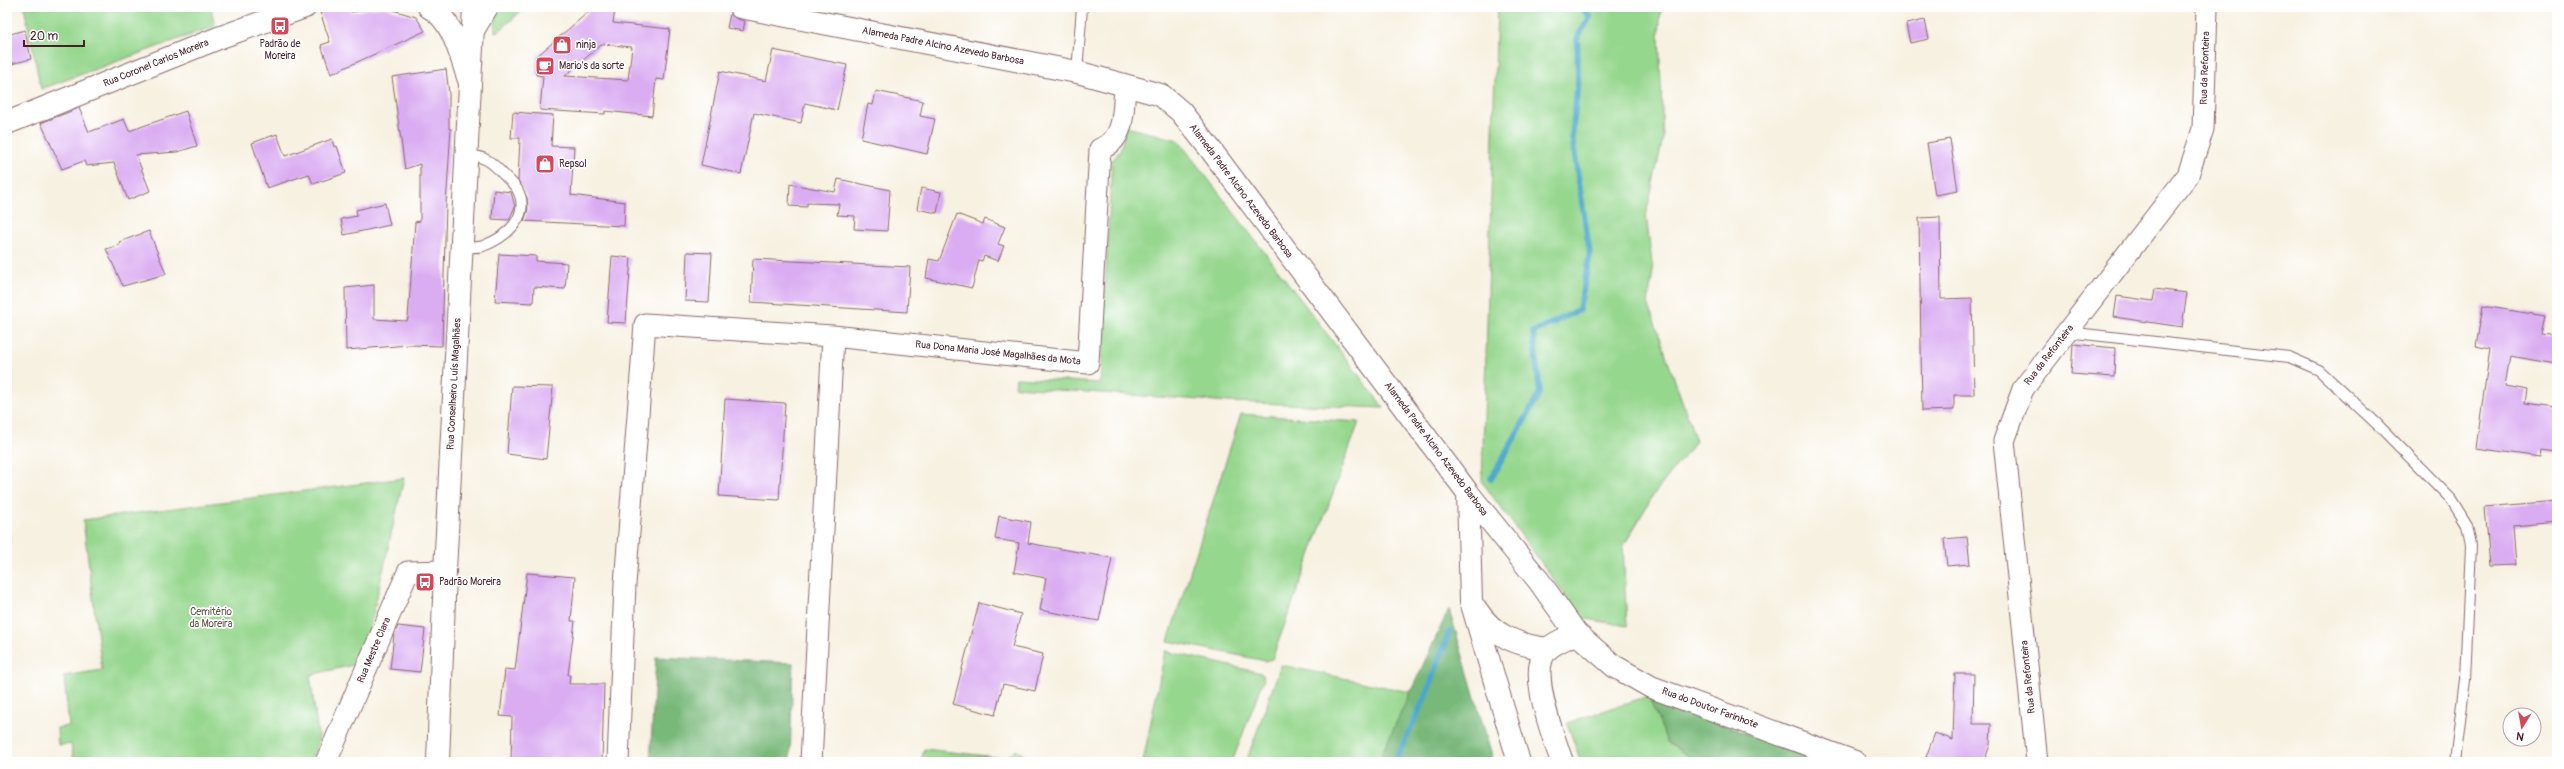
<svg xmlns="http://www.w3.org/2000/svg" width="2564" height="769" font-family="Pangolin,sans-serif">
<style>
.green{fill:#96d78e;stroke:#707b5c}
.forest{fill:#78b879;stroke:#616c52}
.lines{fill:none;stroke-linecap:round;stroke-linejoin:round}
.stream{stroke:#4ca7ca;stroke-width:6}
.building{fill:#daadf2;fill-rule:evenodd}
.lane-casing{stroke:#87686b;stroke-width:12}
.street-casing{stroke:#87686b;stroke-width:23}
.secondary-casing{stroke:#87686b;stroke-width:24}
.primary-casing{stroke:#87686b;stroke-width:24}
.lane{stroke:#fff;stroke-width:10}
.street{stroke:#fff;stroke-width:21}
.secondary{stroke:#fff;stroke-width:22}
.primary{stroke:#fff;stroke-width:22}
.labels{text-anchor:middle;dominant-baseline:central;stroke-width:3.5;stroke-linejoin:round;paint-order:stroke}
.poi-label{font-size:10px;fill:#4a1f2b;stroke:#fff;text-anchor:start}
.street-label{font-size:10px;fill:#4a1f2b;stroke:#fff}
.park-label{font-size:10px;fill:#615649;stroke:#fff}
</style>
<rect width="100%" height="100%" fill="#fff"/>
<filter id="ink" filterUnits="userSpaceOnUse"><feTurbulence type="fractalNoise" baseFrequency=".025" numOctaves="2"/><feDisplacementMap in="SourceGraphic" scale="8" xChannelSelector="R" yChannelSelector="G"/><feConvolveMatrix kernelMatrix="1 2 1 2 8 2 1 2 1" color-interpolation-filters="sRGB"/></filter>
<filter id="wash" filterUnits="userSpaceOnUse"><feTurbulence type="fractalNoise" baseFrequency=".012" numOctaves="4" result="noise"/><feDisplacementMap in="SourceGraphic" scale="16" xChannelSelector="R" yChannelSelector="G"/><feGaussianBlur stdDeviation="0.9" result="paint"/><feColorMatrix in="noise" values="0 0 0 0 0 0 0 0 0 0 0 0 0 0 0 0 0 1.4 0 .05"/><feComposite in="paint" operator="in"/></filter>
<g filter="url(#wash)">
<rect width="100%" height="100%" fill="#f7f1e1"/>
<path class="green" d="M 24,7 L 211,7 L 215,26 L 41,89 Z
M 495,7 L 526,7 L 499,31 L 495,32 Z
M 1497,7 L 1661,7 L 1659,33 L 1663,138 L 1646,215 L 1653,271 L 1648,303 L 1696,441 L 1654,494 L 1623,547 L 1627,626 L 1582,618 L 1482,482 Z
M 1126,127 L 1178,140 L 1384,408 L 1230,402 L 1015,387 L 1016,378 L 1100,383 L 1112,161 L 1120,151 Z
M 1241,414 L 1359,422 L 1272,659 L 1266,661 L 1168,641 Z
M 404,478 L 368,636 L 353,665 L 310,675 L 319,741 L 310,762 L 74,762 L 71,744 L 58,745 L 57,728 L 69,726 L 64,676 L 102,670 L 83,520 Z
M 1165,651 L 1261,673 L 1264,679 L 1232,762 L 1143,762 Z
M 1281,665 L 1414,693 L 1386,762 L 1246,762 Z
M 1648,696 L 1668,743 L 1698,762 L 1581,762 L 1567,723 Z
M 924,749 L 1005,758 L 1016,750 L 1036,762 L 921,762 Z"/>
<path class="forest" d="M 1449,609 L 1494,762 L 1378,762 Z
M 656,657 L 793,663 L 790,762 L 650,762 Z
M 1648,696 L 1822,762 L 1698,762 L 1668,743 Z"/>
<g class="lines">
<path class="stream" d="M 1491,479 L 1540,393 L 1533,332 L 1579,310 L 1590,254 L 1572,137 L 1578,82 L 1577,38 L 1590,17 L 1581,7
M 1395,762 L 1428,691 L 1449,632"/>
</g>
<g id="blocks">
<path class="building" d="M 335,7 L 349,7 L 351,12 L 383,7 L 416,17 L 425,31 L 331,74 L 321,45 L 330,42 L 320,12 Z
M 593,8 L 615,10 L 613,23 L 670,29 L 664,80 L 656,79 L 652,116 L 605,111 L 605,114 L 540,110 L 543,76 L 536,75 L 537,56 ZM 602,44 L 632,47 L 628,80 L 565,76 Z
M 730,14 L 737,19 L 745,21 L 743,31 L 727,28 Z
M 1925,20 L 1929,39 L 1910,43 L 1906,24 Z
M 25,30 L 31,59 L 7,65 L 7,35 Z
M 773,50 L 847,65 L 837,110 L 805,103 L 801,123 L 754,113 L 741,174 L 701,165 L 720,71 L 766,81 Z
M 446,69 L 449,94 L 449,129 L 451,129 L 446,204 L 442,346 L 409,345 L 346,350 L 345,288 L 374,285 L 374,319 L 407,321 L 408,318 L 415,222 L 420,221 L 420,164 L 405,169 L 392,77 Z
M 876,91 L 923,101 L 920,116 L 935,119 L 927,154 L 861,139 L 868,104 L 873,105 Z
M 79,108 L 89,132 L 124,119 L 129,131 L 186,111 L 197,146 L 177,152 L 136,155 L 150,191 L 128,200 L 114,163 L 86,166 L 84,161 L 62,169 L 41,123 Z
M 513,112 L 553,115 L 551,146 L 574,147 L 571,195 L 625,202 L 624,226 L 524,221 L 528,209 L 527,198 L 518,180 L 520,138 L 511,138 Z
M 277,134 L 285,156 L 332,139 L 334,147 L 337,146 L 346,173 L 313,184 L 309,174 L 267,188 L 252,143 Z
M 1950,139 L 1958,191 L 1935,195 L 1927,143 Z
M 838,179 L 890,190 L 887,231 L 854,229 L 855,216 L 837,215 L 839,204 L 807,203 L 807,207 L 789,206 L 790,184 L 835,192 Z
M 921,188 L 941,192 L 937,213 L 917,209 Z
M 494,190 L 511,192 L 515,207 L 509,220 L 492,219 Z
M 385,203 L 390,225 L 344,235 L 341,219 L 357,216 L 356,210 Z
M 957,214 L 983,224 L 985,219 L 1005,227 L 998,244 L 1004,246 L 998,261 L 984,256 L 982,261 L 979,260 L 972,288 L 926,278 L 929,259 L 939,261 Z
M 1940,217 L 1941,299 L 1972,298 L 1974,395 L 1954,395 L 1954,410 L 1922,411 L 1919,218 Z
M 149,231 L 166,274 L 123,286 L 106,249 L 120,245 L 119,242 Z
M 687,252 L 712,253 L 709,302 L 685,301 Z
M 499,254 L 536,256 L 536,261 L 567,263 L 565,289 L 534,287 L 533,303 L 495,301 Z
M 612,256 L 631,258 L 626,323 L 607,322 Z
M 753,259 L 910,267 L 907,312 L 751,302 Z
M 2155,289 L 2187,293 L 2182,327 L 2114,317 L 2117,296 L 2153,301 Z
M 2483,306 L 2545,316 L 2541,334 L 2557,336 L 2557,364 L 2510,356 L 2505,386 L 2527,390 L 2525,404 L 2557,408 L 2557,452 L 2541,450 L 2540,457 L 2476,448 L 2490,349 L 2476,346 Z
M 2073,344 L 2115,348 L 2114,377 L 2071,374 Z
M 512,386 L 553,387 L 546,459 L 507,454 Z
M 725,399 L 785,403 L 779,500 L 719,496 Z
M 2557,501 L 2557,522 L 2513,526 L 2516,565 L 2489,566 L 2484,507 Z
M 999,516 L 1031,522 L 1028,543 L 1112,558 L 1099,621 L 1040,610 L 1046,578 L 1014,572 L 1019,543 L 995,539 Z
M 1967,537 L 1970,564 L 1947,566 L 1944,539 Z
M 527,573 L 575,577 L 571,621 L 575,621 L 568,675 L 570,675 L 569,684 L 604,684 L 602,762 L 511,762 L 512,717 L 500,716 L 505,669 L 515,670 Z
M 979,603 L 1021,614 L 1012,647 L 1043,654 L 1035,691 L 1003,684 L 995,715 L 953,704 Z
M 398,626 L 425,629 L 420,672 L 390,669 L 394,635 Z
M 1955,674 L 1974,674 L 1973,724 L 1991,724 L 1990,745 L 1984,762 L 1938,762 L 1926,757 L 1935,733 L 1953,740 Z"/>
</g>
</g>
<g filter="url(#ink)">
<use href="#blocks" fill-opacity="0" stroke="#87686b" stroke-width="1"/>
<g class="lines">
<g class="lane-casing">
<path id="lane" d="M 1077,72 L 1082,7
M 462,247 C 468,247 477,248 483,246 C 507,237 532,215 517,189 C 514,184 508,179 504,175 C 491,161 485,156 465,155
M 2067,332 L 2289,357 L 2319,370 L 2377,424 L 2451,499 L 2467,525 L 2471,546 L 2465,679 L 2455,762"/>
</g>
<g class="street-casing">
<path id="street" d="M 326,762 L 408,572 L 445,571
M 618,762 L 625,584 L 645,324 L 833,336 L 1088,363 L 1100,149 C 1126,140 1123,109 1125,86
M 811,762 L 833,336
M 2037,762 L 2004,441 L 2023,389 L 2188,175 L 2203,129 L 2207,7"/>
</g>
<g class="secondary-casing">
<path id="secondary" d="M 429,7 C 454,20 460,56 469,80
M 740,7 L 1077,72 L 1161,95 L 1181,112 L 1211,150 L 1468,493 L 1539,581 L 1576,633 L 1614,666 L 1651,687 L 1855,762
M 472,32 L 487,7
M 7,123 L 221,37 L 305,7
M 1468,493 L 1471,601 L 1519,762
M 1476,609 C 1493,636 1517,645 1548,649
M 1562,762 C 1554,737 1525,667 1549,648 C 1556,642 1567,638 1576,633"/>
</g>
<g class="primary-casing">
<path id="primary" d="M 438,762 L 445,571 L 474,7"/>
</g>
<use href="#lane" class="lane"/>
<use href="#street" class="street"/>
<use href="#secondary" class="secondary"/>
<use href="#primary" class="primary"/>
</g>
</g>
<defs>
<g id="bus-square" transform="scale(1)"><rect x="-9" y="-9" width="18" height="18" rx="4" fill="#d1495b" stroke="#fff"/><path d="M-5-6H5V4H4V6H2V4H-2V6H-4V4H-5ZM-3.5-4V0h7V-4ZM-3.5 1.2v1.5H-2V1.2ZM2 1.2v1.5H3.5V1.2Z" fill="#fff"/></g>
<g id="shop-square" transform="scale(1)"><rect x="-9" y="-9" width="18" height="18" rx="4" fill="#d1495b" stroke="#fff"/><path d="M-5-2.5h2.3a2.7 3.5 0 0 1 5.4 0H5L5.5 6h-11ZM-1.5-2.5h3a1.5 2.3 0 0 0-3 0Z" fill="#fff"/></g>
<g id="cafe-square" transform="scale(1)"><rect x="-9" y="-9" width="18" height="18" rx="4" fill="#d1495b" stroke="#fff"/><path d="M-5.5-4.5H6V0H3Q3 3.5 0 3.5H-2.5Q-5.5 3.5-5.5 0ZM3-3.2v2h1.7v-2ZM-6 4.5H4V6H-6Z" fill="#fff"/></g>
</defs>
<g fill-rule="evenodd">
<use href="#bus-square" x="280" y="26"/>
<use href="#shop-square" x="562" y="45"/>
<use href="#cafe-square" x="545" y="66"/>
<use href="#shop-square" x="545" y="164"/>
<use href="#bus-square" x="425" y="582"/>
</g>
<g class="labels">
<g class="poi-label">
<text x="280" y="44" text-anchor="middle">Padrão de<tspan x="280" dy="12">Moreira</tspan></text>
<text x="576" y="45">ninja</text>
<text x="559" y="66">Mario's da sorte</text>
<text x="559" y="164">Repsol</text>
<text x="439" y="582">Padrão Moreira</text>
</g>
<g class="street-label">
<text transform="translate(943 46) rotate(11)">Alameda Padre Alcino Azevedo Barbosa</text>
<text transform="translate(156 63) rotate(-22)">Rua Coronel Carlos Moreira</text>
<text transform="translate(2205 68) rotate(-88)">Rua da Refonteira</text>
<text transform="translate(1241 191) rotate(53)">Alameda Padre Alcino Azevedo Barbosa</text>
<text transform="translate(998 353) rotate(6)">Rua Dona Maria José Magalhães da Mota</text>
<text transform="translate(2049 355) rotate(-52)">Rua da Refonteira</text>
<text transform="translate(454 384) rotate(-87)">Rua Conselheiro Luís Magalhães</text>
<text transform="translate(1436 449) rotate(53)">Alameda Padre Alcino Azevedo Barbosa</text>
<text transform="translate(374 650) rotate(-67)">Rua Mestre Clara</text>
<text transform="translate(2028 677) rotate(-96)">Rua da Refonteira</text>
<text transform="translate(1710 708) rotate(20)">Rua do Doutor Farinhote</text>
</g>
<g class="park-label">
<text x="211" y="612">Cemitério<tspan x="211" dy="12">da Moreira</tspan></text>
</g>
</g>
<rect width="2564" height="769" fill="none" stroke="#fff" stroke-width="24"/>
<g transform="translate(2522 727) rotate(191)"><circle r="19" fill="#ffffff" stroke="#b7a5aa"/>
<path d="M0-3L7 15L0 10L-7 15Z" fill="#d1495b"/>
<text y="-6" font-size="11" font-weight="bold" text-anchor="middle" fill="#4a1f2b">N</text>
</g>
<path d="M24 40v6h60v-6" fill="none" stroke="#4a1f2b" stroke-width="2"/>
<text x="30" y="40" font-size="12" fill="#4a1f2b" stroke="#ffffff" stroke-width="3" paint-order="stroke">20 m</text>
</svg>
